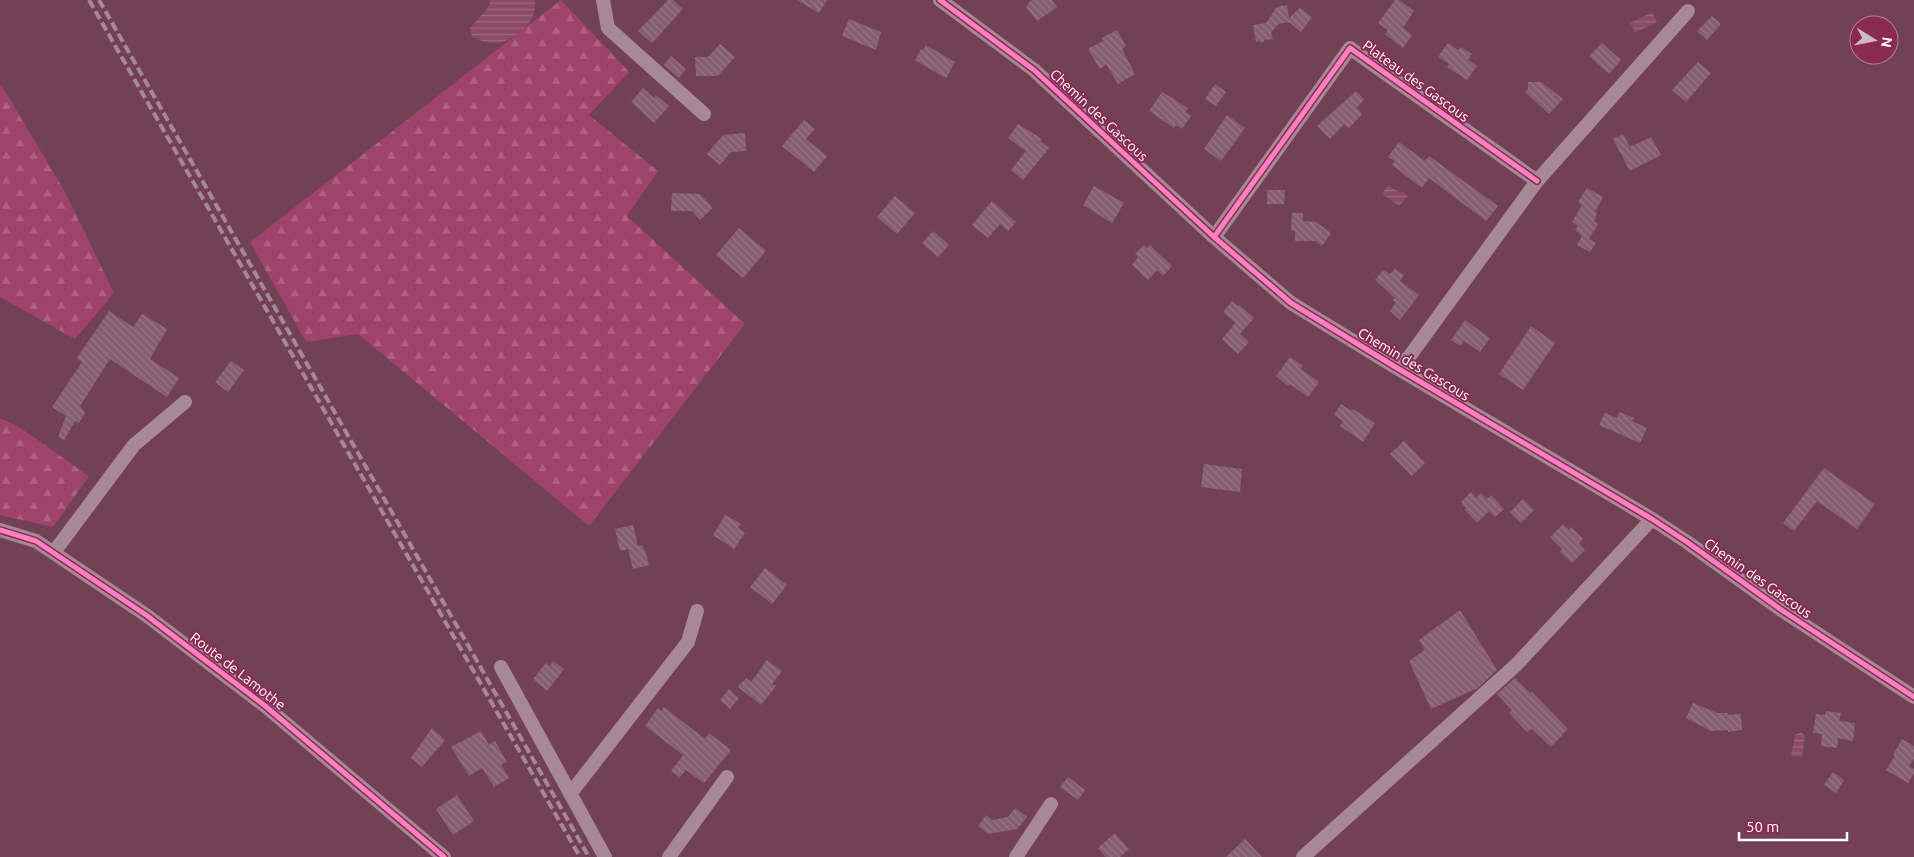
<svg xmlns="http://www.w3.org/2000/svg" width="1914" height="857" font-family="Ubuntu,sans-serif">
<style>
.forest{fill:url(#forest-firs)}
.water{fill:url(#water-rules)}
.building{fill:url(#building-back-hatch)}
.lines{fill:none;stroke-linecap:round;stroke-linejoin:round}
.minor{stroke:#a98896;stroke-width:14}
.rail{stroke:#a68795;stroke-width:4;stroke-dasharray:9 4;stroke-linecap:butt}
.cycleway-casing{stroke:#892b53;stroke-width:8}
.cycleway{stroke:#ff80c0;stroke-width:5}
.labels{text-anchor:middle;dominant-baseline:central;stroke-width:4;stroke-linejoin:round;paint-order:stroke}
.street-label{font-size:14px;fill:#fff;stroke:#892b53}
</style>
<defs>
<pattern id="forest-firs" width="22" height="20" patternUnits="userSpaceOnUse" patternTransform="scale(1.25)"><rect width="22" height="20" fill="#a0436c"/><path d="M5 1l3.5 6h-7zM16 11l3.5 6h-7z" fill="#ae5f82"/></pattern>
<pattern id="water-rules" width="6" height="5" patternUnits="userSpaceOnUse" patternTransform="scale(1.25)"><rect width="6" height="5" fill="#8c4c67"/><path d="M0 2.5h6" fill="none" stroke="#9d677e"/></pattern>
<pattern id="building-back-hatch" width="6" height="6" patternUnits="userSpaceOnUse" patternTransform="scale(1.25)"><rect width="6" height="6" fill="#855e6f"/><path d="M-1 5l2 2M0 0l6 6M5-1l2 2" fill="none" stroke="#977685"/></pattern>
</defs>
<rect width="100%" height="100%" fill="#734156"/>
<path class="forest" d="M 561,0 L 629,72 L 589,115 L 658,171 L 627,216 L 745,324 L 589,526 L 358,334 L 306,342 L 250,242 Z
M 0,85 L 2,86 L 65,192 L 114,293 L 75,339 L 0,297 Z
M 0,418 L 19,427 L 89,476 L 53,527 L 0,515 Z"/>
<path class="water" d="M 491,0 L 535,0 C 538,20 516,42 495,43 C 487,43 479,40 472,37 L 470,28 L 487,9 Z
M 1652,12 L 1657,22 L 1635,33 L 1630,23 Z
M 1388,185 L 1400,193 L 1402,191 L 1408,196 L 1399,206 L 1382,194 Z
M 1801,732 L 1805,736 L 1802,757 L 1791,756 L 1795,735 Z"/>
<path class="building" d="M 668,0 L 673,0 L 683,9 L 652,43 L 638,31 Z
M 797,0 L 827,0 L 819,13 Z
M 1031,0 L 1052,0 L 1057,7 L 1037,21 L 1026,7 Z
M 1395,0 L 1399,0 L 1414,11 L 1403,28 L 1412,35 L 1403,48 L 1385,34 L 1388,30 L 1378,23 Z
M 1287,5 L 1289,18 L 1300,8 L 1312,17 L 1301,32 L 1289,22 L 1278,24 L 1271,33 L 1273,39 L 1265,40 L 1262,43 L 1259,41 L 1256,42 L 1253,25 L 1266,23 L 1277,7 Z
M 1712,16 L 1721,24 L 1707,40 L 1697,31 Z
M 849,19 L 881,32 L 876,50 L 842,36 Z
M 1117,30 L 1126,46 L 1122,49 L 1135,74 L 1118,84 L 1106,64 L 1100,69 L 1088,49 L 1103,41 L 1102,38 Z
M 1448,43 L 1458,50 L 1461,47 L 1472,54 L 1468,60 L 1477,66 L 1467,80 L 1447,67 L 1449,64 L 1438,57 Z
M 1602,43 L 1621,60 L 1609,74 L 1589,56 Z
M 720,44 L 735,57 L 718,76 L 696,76 L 695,57 L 708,57 Z
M 926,45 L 955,62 L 946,78 L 915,60 L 921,49 L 923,50 Z
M 671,56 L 686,69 L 679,78 L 664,65 Z
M 1698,62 L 1711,73 L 1686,102 L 1672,90 Z
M 1528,82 L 1541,82 L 1563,99 L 1549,114 L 1525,92 L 1528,89 Z
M 1215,84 L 1226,92 L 1216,106 L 1205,99 Z
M 643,88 L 654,98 L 656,95 L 669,106 L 654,123 L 631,102 Z
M 1356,91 L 1364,99 L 1357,108 L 1362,114 L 1349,128 L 1344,124 L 1330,139 L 1317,126 Z
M 1162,92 L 1188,108 L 1185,112 L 1191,116 L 1182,129 L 1176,125 L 1174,128 L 1149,111 Z
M 1227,115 L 1245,128 L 1221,161 L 1204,149 Z
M 804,120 L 815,129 L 806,139 L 827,156 L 814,172 L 782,146 Z
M 1018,124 L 1042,139 L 1040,141 L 1049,148 L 1023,180 L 1011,170 L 1026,151 L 1008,138 Z
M 745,133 L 746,151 L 731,152 L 720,165 L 707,154 L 723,135 Z
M 1623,134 L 1630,147 L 1651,137 L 1661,155 L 1630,171 L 1613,139 Z
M 1399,142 L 1425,161 L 1429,156 L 1498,206 L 1486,221 L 1429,178 L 1422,188 L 1392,165 L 1395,161 L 1388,157 Z
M 1094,186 L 1124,203 L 1112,223 L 1083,205 Z
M 1587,188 L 1603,197 L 1595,212 L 1597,213 L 1594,221 L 1598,224 L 1589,239 L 1596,243 L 1590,252 L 1577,245 L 1582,236 L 1575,230 L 1578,226 L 1572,222 L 1582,205 L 1578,202 Z
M 1267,190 L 1285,190 L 1284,204 L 1267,204 Z
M 672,193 L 700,194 L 713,208 L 700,220 L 692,211 L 671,211 Z
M 895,196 L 915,213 L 897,234 L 877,217 Z
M 992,201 L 1016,222 L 1008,231 L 1000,224 L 988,238 L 972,225 Z
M 1292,213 L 1303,213 L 1303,221 L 1316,222 L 1331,233 L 1322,246 L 1315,241 L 1295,241 L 1295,231 L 1291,230 Z
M 739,228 L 766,251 L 743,278 L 716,255 Z
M 933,231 L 949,245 L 938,257 L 922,243 Z
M 1144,245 L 1147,248 L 1150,245 L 1172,266 L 1163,276 L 1157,270 L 1148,280 L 1132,265 L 1138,257 L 1135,254 Z
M 1395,269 L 1404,275 L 1400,281 L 1419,295 L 1400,320 L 1390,311 L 1396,302 L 1393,300 L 1395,298 L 1375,280 L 1383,270 L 1390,274 Z
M 1232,301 L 1238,306 L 1239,305 L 1254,318 L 1240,334 L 1249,342 L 1238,354 L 1222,339 L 1235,323 L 1223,312 Z
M 109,311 L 133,327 L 142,314 L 167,329 L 150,359 L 179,378 L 167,397 L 110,359 L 80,406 L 85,413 L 79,423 L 75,421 L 64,440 L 58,437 L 66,416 L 52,407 L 82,362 L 77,358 Z
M 1465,320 L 1490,338 L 1480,352 L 1464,341 L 1460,346 L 1451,340 Z
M 1531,326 L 1555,343 L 1523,390 L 1499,374 Z
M 1290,357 L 1303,366 L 1301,369 L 1319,382 L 1308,397 L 1290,384 L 1288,386 L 1276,376 Z
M 231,361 L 244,370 L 228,392 L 215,382 Z
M 1341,404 L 1351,411 L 1353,409 L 1375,423 L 1363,442 L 1340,426 L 1343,421 L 1334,415 Z
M 1619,412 L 1634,418 L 1632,421 L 1647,428 L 1640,443 L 1599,425 L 1605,413 L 1617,418 Z
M 1404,441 L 1425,463 L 1412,476 L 1390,454 Z
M 1204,464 L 1242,469 L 1240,492 L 1201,487 Z
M 1824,468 L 1875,504 L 1857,529 L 1817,501 L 1794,531 L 1783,523 Z
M 1471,492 L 1476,498 L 1481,493 L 1487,499 L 1491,495 L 1504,509 L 1495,517 L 1489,511 L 1477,523 L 1465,510 L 1466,508 L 1461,502 Z
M 1523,499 L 1534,510 L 1521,523 L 1510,512 Z
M 725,515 L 741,524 L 738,528 L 745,533 L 734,549 L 713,535 Z
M 1563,524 L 1569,530 L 1571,527 L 1583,539 L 1579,544 L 1585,550 L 1572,563 L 1560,552 L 1562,549 L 1550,537 Z
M 633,525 L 638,546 L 642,545 L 644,550 L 645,550 L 649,565 L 633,569 L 628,549 L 620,551 L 615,529 Z
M 765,568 L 787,585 L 772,604 L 750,587 Z
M 1460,610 L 1497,670 L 1478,688 L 1431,709 L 1409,661 L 1425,650 L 1419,640 Z
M 767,660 L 782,671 L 772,684 L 776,686 L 761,705 L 738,687 L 746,678 L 751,682 Z
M 553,661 L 564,669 L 547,691 L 533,679 L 546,663 L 550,666 Z
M 1515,678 L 1530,693 L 1532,692 L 1568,729 L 1551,747 L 1532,729 L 1527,732 L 1509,713 L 1512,710 L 1497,694 Z
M 729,689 L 739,698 L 730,709 L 720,700 Z
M 1693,703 L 1717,713 L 1728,713 L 1727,715 L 1741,714 L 1742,730 L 1728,732 L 1728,730 L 1711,731 L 1686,718 Z
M 664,707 L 705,739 L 709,733 L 731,750 L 704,783 L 686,770 L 680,777 L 671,771 L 683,755 L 645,726 L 658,708 L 661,711 Z
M 1826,711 L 1841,713 L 1839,721 L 1855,723 L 1853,741 L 1838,738 L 1837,748 L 1821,746 L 1822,734 L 1813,733 L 1816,714 L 1825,715 Z
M 432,728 L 445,740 L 422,767 L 411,758 Z
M 481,731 L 489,745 L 495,741 L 507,762 L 501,765 L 509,778 L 494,787 L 482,768 L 469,776 L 451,747 Z
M 1902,739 L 1914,746 L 1914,759 L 1909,766 L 1914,769 L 1914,773 L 1908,783 L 1886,770 L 1895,756 L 1893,755 Z
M 1833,772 L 1844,780 L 1836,793 L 1824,785 Z
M 1068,777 L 1085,790 L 1078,800 L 1060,787 Z
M 457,795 L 474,821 L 453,835 L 436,809 Z
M 1015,808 L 1027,817 L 1017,829 L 988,834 L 978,826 L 986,815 L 992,820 L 1008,817 Z
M 1115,833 L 1129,849 L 1120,857 L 1106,857 L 1098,848 Z
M 1245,839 L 1262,857 L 1226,857 Z"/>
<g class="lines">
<path class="minor" d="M 603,0 L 608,28 L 704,114
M 940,0 L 1034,70 L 1214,237 L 1291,303 L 1397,368 L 1652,519 L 1687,542 L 1783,611 L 1914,697
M 1214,237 L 1350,48 L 1537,181
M 1397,368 L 1409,357 L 1537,181 L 1688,11
M 0,530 L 36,541 L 146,615 L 264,705 L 444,857
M 54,552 L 134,445 L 185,402
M 501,667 L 605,857
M 570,794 L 688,642 L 697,611
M 669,857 L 727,777
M 1016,857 L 1051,804
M 1303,857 L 1516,665 L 1652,519"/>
<path class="rail" d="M 89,0 L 580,857
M 99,0 L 589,857"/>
<g class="cycleway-casing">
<path id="cycleway" d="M 940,0 L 1034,70 L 1214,237 L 1291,303 L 1397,368 L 1652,519 L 1687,542 L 1783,611 L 1914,697
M 1214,237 L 1350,48 L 1537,181
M 0,530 L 36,541 L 146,615 L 264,705 L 444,857"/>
</g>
<use href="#cycleway" class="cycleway"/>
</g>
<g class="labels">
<g class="street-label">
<text transform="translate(1416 81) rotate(36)">Plateau des Gascous</text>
<text transform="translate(1099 115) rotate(43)">Chemin des Gascous</text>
<text transform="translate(1414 364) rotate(31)">Chemin des Gascous</text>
<text transform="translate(1758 578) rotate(35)">Chemin des Gascous</text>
<text transform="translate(238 671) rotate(38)">Route de Lamothe</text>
</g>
</g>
<g transform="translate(1874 40) rotate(100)"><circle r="24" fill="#892b53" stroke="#b88098"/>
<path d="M0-4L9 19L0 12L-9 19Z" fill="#cebcc4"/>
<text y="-8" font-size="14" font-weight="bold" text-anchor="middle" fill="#ffffff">N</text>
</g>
<path d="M1739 832v8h108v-8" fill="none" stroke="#ffffff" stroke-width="2.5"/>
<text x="1746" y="832" font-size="15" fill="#ffffff" stroke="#892b53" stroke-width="4" paint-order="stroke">50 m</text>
</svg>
